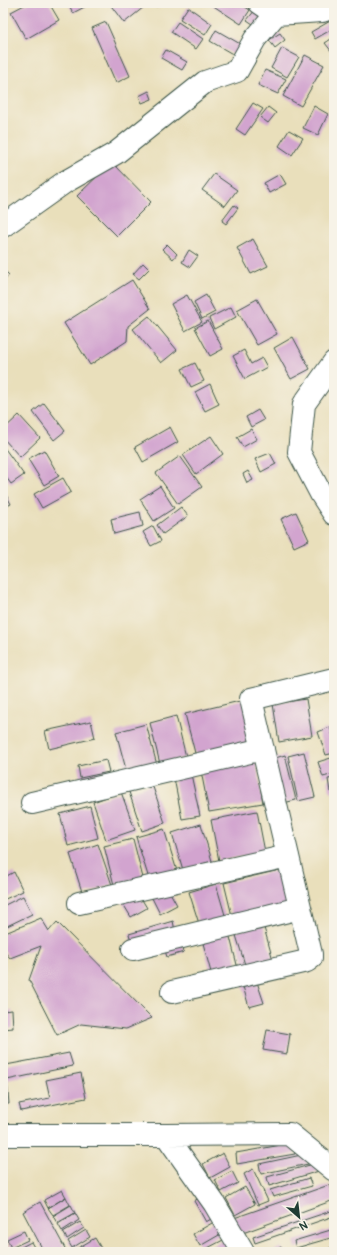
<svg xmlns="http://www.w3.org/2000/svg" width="337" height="1255" font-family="Pangolin,sans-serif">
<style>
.building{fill:#d2a4cf}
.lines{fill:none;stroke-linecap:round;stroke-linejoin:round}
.minor-casing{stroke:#3d5548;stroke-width:24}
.minor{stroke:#fff;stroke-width:22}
</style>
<rect width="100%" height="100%" fill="#f7f3e8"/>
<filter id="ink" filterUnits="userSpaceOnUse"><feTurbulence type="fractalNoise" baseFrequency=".025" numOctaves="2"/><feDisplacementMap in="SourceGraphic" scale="8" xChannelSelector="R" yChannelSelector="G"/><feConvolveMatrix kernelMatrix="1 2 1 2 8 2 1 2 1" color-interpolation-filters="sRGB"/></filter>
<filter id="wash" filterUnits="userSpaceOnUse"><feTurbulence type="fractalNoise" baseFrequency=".012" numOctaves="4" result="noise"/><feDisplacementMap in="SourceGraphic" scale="16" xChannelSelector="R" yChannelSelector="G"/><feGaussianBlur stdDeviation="0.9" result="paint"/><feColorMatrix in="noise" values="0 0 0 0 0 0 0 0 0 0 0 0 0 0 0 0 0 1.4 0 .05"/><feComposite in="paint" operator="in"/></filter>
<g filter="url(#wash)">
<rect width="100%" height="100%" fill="#e9dfbb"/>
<g id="blocks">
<path class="building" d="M 28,3 L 49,3 L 59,20 L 26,39 L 11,12 Z
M 68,3 L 92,3 L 73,13 Z
M 109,3 L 140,3 L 144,7 L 124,23 Z
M 151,3 L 160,3 L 157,7 Z
M 209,3 L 239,3 L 250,10 L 241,24 Z
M 188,7 L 212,24 L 205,35 L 180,19 Z
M 255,10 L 263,16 L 256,26 L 247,20 Z
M 332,20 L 334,24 L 334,28 L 315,39 L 311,32 Z
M 106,22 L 130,76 L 116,83 L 92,28 Z
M 178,22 L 203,39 L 196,49 L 171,32 Z
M 216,30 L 242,45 L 236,56 L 210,41 Z
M 280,33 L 285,40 L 275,48 L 269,40 Z
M 334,37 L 334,50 L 332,52 L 325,43 Z
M 282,48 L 299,57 L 287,77 L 271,68 Z
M 166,50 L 187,62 L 182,70 L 161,58 Z
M 305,55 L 324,65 L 301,106 L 283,96 Z
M 265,70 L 286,79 L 278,94 L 258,85 Z
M 149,91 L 152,99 L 142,103 L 139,96 Z
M 253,103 L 263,109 L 245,135 L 236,129 Z
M 314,106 L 328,114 L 318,135 L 303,128 Z
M 268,107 L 276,113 L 268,123 L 260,117 Z
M 289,130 L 303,138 L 292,155 L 279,146 Z
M 112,162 L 151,202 L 117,236 L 77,196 Z
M 214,174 L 237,190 L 225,206 L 202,190 Z
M 280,174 L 286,184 L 269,193 L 264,183 Z
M 234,205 L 238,208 L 226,224 L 222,221 Z
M 253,239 L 268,266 L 251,274 L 237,248 Z
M 167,244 L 177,254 L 173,259 L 162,249 Z
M 189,250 L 198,256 L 190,267 L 182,262 Z
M 143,263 L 149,269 L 139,279 L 133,274 Z
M 3,269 L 9,275 L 3,282 Z
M 132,280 L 150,309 L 128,326 L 127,341 L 90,365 L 64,323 Z
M 187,295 L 202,322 L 185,331 L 171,304 Z
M 206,295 L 215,312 L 202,319 L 194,302 Z
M 257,299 L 277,334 L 257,345 L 237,310 Z
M 231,307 L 236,317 L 214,329 L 209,318 Z
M 149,316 L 177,350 L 161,363 L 133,329 Z
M 208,321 L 223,349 L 210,356 L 195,328 Z
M 293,337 L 310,369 L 291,379 L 274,348 Z
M 244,350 L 251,364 L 262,358 L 267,367 L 245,379 L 233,356 Z
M 195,363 L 204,381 L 191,387 L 182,369 Z
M 210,384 L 219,404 L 205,411 L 195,392 Z
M 44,403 L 65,431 L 54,440 L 33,412 Z
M 258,410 L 264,420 L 251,427 L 246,417 Z
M 19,415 L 40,438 L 20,457 L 3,438 L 3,430 Z
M 170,427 L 178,442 L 143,462 L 135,447 Z
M 251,429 L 257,439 L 243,447 L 237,437 Z
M 211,436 L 223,454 L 196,474 L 183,455 Z
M 3,446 L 24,475 L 11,484 L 3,473 Z
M 44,450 L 59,476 L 44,485 L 28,459 Z
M 270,453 L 276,464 L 261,472 L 255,459 Z
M 180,456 L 202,487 L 178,504 L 156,473 Z
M 248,471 L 253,480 L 247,483 L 243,474 Z
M 63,478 L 71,492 L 42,508 L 34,494 Z
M 160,486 L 174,508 L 154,521 L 140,499 Z
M 3,489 L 11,504 L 3,508 Z
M 181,507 L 188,516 L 163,534 L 157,525 Z
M 140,512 L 143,526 L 114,534 L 111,519 Z
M 296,512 L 309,540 L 294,547 L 281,519 Z
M 153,526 L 161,541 L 151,546 L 143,532 Z
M 306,699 L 312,736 L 279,742 L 273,704 Z
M 244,700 L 254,742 L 196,757 L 185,714 Z
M 176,716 L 186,757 L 160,764 L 150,723 Z
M 91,721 L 95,738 L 49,749 L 45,731 Z
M 146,724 L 157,765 L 127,773 L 116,732 Z
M 330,727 L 334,740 L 334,753 L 326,755 L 318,732 Z
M 304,752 L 315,797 L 298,801 L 288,756 Z
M 285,755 L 296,800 L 279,804 L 269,760 Z
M 334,757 L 334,774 L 323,777 L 318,762 Z
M 106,760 L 109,772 L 80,778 L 78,766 Z
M 256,761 L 263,803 L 209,812 L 201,771 Z
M 191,774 L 200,816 L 182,819 L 174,778 Z
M 334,778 L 334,791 L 330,792 L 328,779 Z
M 152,784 L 165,823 L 142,831 L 129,792 Z
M 121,792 L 135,830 L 106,840 L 93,802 Z
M 90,806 L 98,838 L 68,846 L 60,814 Z
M 257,811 L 265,852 L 219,861 L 211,820 Z
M 201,824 L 212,861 L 183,870 L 172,833 Z
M 164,829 L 177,871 L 149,879 L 136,837 Z
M 133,839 L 143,878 L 114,885 L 104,846 Z
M 98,844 L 112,885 L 83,895 L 70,854 Z
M 284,869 L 292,907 L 233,920 L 224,883 Z
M 14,872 L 23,891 L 3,900 L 3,878 Z
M 216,884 L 227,922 L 201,930 L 189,892 Z
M 168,889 L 177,905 L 160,914 L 152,898 Z
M 138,893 L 147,908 L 131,917 L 122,902 Z
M 23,896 L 32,914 L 3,928 L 3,906 Z
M 41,918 L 49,931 L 57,922 L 152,1018 L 126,1029 L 81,1024 L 57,1035 L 29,980 L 41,946 L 10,958 L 3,950 L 3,934 Z
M 173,921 L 175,931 L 132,944 L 129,934 Z
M 263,924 L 273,960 L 246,968 L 235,932 Z
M 228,929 L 238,969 L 212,976 L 201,936 Z
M 180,939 L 184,952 L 167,957 L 163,944 Z
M 256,979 L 264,1003 L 249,1007 L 242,983 Z
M 12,1010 L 13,1028 L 3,1029 L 3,1011 Z
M 267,1030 L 290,1034 L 287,1054 L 263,1050 Z
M 3,1043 L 4,1043 L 6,1065 L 69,1053 L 73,1066 L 7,1080 L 9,1104 L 3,1104 Z
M 81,1073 L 86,1098 L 21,1111 L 19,1104 L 50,1098 L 46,1080 Z
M 293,1143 L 295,1154 L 237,1164 L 236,1153 Z
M 223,1153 L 230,1167 L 210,1178 L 203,1164 Z
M 306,1154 L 308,1164 L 261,1174 L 259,1164 Z
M 317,1163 L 319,1171 L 269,1186 L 267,1177 Z
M 253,1169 L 268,1201 L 258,1205 L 244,1174 Z
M 232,1171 L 238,1183 L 221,1192 L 215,1180 Z
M 309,1178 L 312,1186 L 273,1197 L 270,1190 Z
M 329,1185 L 334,1200 L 240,1234 L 234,1218 Z
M 245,1187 L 255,1204 L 235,1215 L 226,1198 Z
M 62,1190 L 66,1197 L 48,1208 L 44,1200 Z
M 204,1195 L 216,1216 L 206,1222 L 194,1201 Z
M 66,1197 L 70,1205 L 53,1215 L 48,1208 Z
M 40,1202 L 67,1252 L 44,1252 L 23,1212 Z
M 71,1205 L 75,1213 L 57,1223 L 53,1216 Z
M 334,1210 L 334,1216 L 255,1243 L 253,1237 Z
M 75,1213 L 79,1220 L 62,1231 L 58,1224 Z
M 219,1219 L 226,1231 L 200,1246 L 193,1234 Z
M 80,1222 L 84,1228 L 67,1239 L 63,1232 Z
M 334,1229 L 334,1237 L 296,1248 L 294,1241 Z
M 86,1230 L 90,1237 L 72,1248 L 68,1241 Z
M 24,1231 L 28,1240 L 11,1248 L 7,1239 Z
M 95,1238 L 102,1250 L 99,1252 L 71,1252 Z
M 227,1238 L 233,1248 L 224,1252 L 200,1252 Z
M 31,1242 L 35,1249 L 29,1252 L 12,1252 Z
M 334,1246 L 334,1252 L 322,1252 Z
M 281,1247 L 284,1252 L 272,1252 Z"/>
</g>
</g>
<g filter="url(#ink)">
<use href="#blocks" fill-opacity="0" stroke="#3d5548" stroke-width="1"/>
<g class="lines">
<g class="minor-casing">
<path id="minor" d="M 260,3 L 276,14
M 3,226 L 65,182 L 116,153 L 205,82 L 237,71 L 255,39 L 276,14 L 322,11 L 334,7
M 334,362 L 304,404 L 299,452 L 321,494 L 334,514
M 32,803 L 263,749
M 79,903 L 288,856
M 133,949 L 300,908
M 172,992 L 307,961 L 311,958 L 311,954 L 251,699 L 334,679
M 3,1135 L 166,1135
M 243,1252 L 214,1203 L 166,1135 L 290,1134 L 334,1170"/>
</g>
<use href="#minor" class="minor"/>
</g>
</g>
<rect width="337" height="1255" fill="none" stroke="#f7f3e8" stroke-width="16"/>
<g transform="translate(299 1217) rotate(152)" stroke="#f7f3e8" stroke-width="3" paint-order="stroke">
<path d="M0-3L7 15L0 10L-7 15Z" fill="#1f3d34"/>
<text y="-6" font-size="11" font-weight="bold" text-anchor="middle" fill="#1f3d34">N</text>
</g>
</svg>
